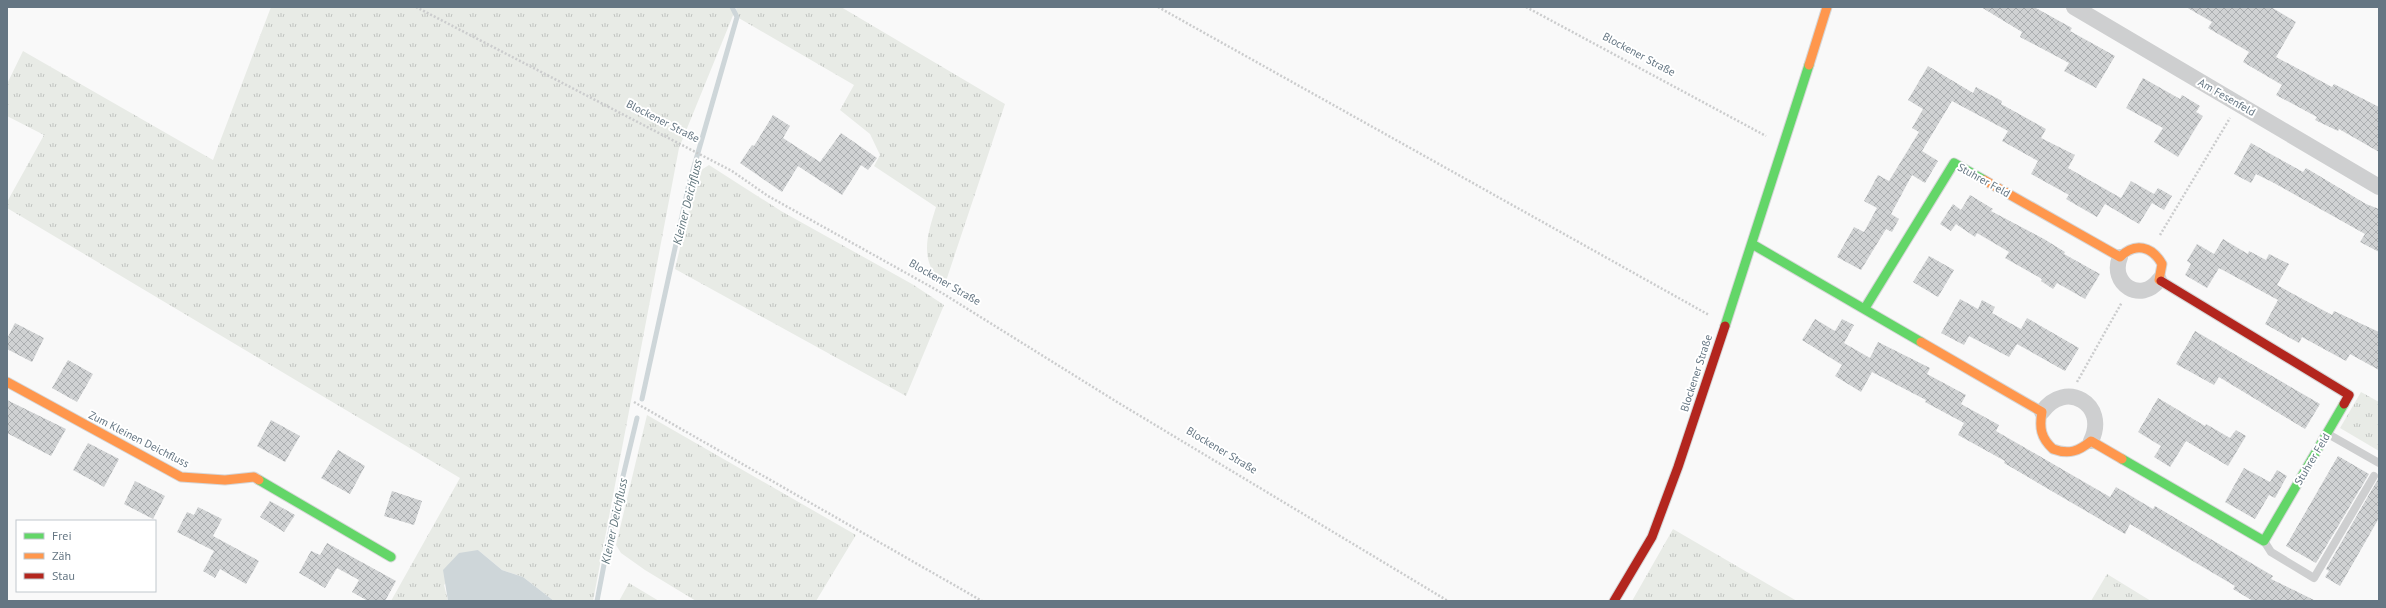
<svg xmlns="http://www.w3.org/2000/svg" width="2386" height="608" font-family="'PT Sans',sans-serif">
<style>
.grass{fill:url(#grass-tufts)}
.water{fill:#ced6d9}
.lines{fill:none;stroke-linecap:round;stroke-linejoin:round}
.stream{stroke:#ced6d9;stroke-width:5}
.building{fill:url(#building-cross-hatch)}
.fast-casing{stroke:#d5d6d7;stroke-width:11}
.slow-casing{stroke:#d5d6d7;stroke-width:11}
.jam-casing{stroke:#d5d6d7;stroke-width:11}
.path{stroke:#cbcccd;stroke-width:2.5;stroke-dasharray:2 2;stroke-linecap:butt}
.lane{stroke:#cecfd0;stroke-width:8}
.street{stroke:#cecfd0;stroke-width:16}
.fast{stroke:#63d668;stroke-width:9}
.slow{stroke:#ff974d;stroke-width:9}
.jam{stroke:#b3261e;stroke-width:9}
.labels{text-anchor:middle;dominant-baseline:central;stroke-width:4;stroke-linejoin:round;paint-order:stroke}
.street-label{font-size:11px;fill:#657683;stroke:#fff}
.water-label{font-size:12px;font-style:italic;fill:#60757c;stroke:#fff}
</style>
<defs>
<pattern id="grass-tufts" width="24" height="20" patternUnits="userSpaceOnUse"><rect width="24" height="20" fill="#e8ebe6"/><path d="M3 7l-1-3M5 7V3M7 7l1-3M15 17l-1-3M17 17v-4M19 17l1-3" fill="none" stroke="#c0c3c0"/></pattern>
<pattern id="building-cross-hatch" width="8" height="8" patternUnits="userSpaceOnUse"><rect width="8" height="8" fill="#d0d2d3"/><path d="M0 0l8 8M0 8l8-8" fill="none" stroke="#acafb1"/></pattern>
</defs>
<rect width="100%" height="100%" fill="#f9f9f9"/>
<path class="grass" d="M 271,7 L 731,7 L 734,13 L 679,148 L 593,601 L 554,601 L 523,577 L 502,570 L 478,550 L 444,585 L 448,601 L 391,601 L 460,478 L 7,208 L 7,202 L 44,135 L 7,116 L 7,84 L 23,51 L 213,160 Z
M 736,7 L 841,7 L 1005,104 L 945,284 C 918,263 927,236 936,207 L 874,166 L 880,155 L 870,134 L 840,110 L 854,85 L 737,17 Z
M 709,165 L 781,211 L 912,284 L 944,305 L 906,396 L 675,269 L 698,172 Z
M 2361,392 L 2379,402 L 2379,451 L 2340,428 Z
M 647,415 L 856,535 L 816,601 L 696,601 L 645,570 L 621,553 L 616,545 Z
M 1673,529 L 1797,601 L 1632,601 Z
M 2107,574 L 2151,601 L 2091,601 Z
M 629,583 L 659,601 L 619,601 Z"/>
<path class="water" d="M 478,550 L 502,570 L 523,577 L 554,601 L 448,601 L 443,570 L 459,553 Z"/>
<g class="lines">
<path class="stream" d="M 642,399 L 689,184 L 737,17 L 732,7
M 597,601 L 613,518 L 637,418"/>
</g>
<path class="building" d="M 1981,7 L 2034,7 L 2072,28 L 2070,31 L 2115,56 L 2096,88 L 2064,71 L 2069,63 L 2020,37 L 2022,32 Z
M 2186,7 L 2271,7 L 2296,22 L 2276,57 L 2332,87 L 2334,84 L 2379,107 L 2379,152 L 2339,129 L 2338,131 L 2315,120 L 2317,117 L 2276,95 L 2282,85 L 2243,62 L 2249,52 L 2208,28 L 2212,22 Z
M 1928,66 L 1973,93 L 1976,87 L 2002,101 L 2001,104 L 2046,129 L 2041,138 L 2075,155 L 2068,168 L 2121,198 L 2131,181 L 2154,194 L 2158,188 L 2172,196 L 2164,210 L 2152,203 L 2139,224 L 2105,204 L 2097,217 L 2066,199 L 2069,195 L 2031,174 L 2038,161 L 2002,141 L 2008,131 L 1952,101 L 1922,151 L 1938,161 L 1925,183 L 1912,175 L 1891,214 L 1899,219 L 1892,232 L 1886,229 L 1861,270 L 1837,257 L 1854,227 L 1864,232 L 1877,208 L 1864,201 L 1878,175 L 1889,181 L 1919,132 L 1912,128 L 1923,109 L 1908,100 Z
M 2143,78 L 2180,99 L 2182,95 L 2200,106 L 2196,112 L 2203,116 L 2178,157 L 2154,142 L 2163,128 L 2126,108 Z
M 773,115 L 790,126 L 783,138 L 820,162 L 841,133 L 877,158 L 868,170 L 861,165 L 842,195 L 798,166 L 782,192 L 740,163 L 752,145 L 754,146 Z
M 2251,143 L 2303,172 L 2306,168 L 2366,204 L 2379,209 L 2379,252 L 2360,242 L 2365,234 L 2274,183 L 2256,174 L 2251,183 L 2234,174 Z
M 1970,195 L 1993,209 L 1991,211 L 2044,239 L 2065,252 L 2064,254 L 2100,274 L 2085,299 L 2057,283 L 2053,289 L 2041,281 L 2042,279 L 2005,258 L 2009,252 L 1977,233 L 1975,237 L 1956,224 L 1951,231 L 1940,224 L 1953,204 L 1961,210 Z
M 2223,239 L 2248,254 L 2249,251 L 2266,260 L 2269,254 L 2289,264 L 2277,285 L 2332,315 L 2334,311 L 2379,332 L 2379,370 L 2350,354 L 2346,361 L 2302,337 L 2299,343 L 2265,324 L 2278,300 L 2219,268 L 2207,288 L 2185,275 L 2191,264 L 2187,261 L 2197,244 L 2214,254 Z
M 1929,256 L 1954,270 L 1938,297 L 1913,282 Z
M 1960,299 L 1978,309 L 1982,300 L 1995,307 L 1992,313 L 2021,329 L 2027,318 L 2079,348 L 2065,371 L 2017,344 L 2009,357 L 1969,336 L 1964,345 L 1941,333 Z
M 1815,319 L 1835,331 L 1842,319 L 1854,325 L 1844,343 L 1870,358 L 1878,342 L 1930,368 L 1927,374 L 1966,395 L 1961,404 L 1999,425 L 1996,431 L 2110,497 L 2116,487 L 2153,509 L 2155,506 L 2273,576 L 2271,579 L 2316,601 L 2253,601 L 2233,589 L 2235,586 L 2130,524 L 2125,534 L 2004,463 L 2005,461 L 1958,435 L 1964,423 L 1925,402 L 1926,400 L 1872,372 L 1861,392 L 1835,376 L 1842,365 L 1802,340 Z
M 15,323 L 44,338 L 32,362 L 7,349 L 7,339 Z
M 2195,331 L 2320,404 L 2305,429 L 2219,377 L 2214,385 L 2176,364 Z
M 68,360 L 93,374 L 77,402 L 52,388 Z
M 2158,398 L 2205,426 L 2206,424 L 2230,438 L 2236,430 L 2246,436 L 2228,466 L 2186,441 L 2170,467 L 2154,457 L 2161,446 L 2138,432 Z
M 7,400 L 66,429 L 51,456 L 7,433 Z
M 271,420 L 300,436 L 285,462 L 257,446 Z
M 88,443 L 119,459 L 104,487 L 73,470 Z
M 338,450 L 365,466 L 350,494 L 321,478 Z
M 2338,456 L 2369,474 L 2316,563 L 2286,546 Z
M 2244,468 L 2270,482 L 2277,470 L 2287,476 L 2275,498 L 2269,495 L 2255,519 L 2225,502 Z
M 2378,479 L 2379,518 L 2340,586 L 2325,577 L 2329,571 L 2326,569 Z
M 135,481 L 165,496 L 153,519 L 124,504 Z
M 392,491 L 422,501 L 414,525 L 384,516 Z
M 270,501 L 295,515 L 284,532 L 260,517 Z
M 198,507 L 222,519 L 213,536 L 259,561 L 246,584 L 220,569 L 215,578 L 203,571 L 214,551 L 177,532 L 187,512 L 194,515 Z
M 327,543 L 396,581 L 385,601 L 368,601 L 352,592 L 359,580 L 337,568 L 325,588 L 299,573 L 311,551 L 320,555 Z"/>
<g class="lines">
<g class="fast-casing">
<path id="fast" d="M 1752,244 L 1921,342
M 1865,308 L 1954,163 L 1984,180
M 1725,326 L 1809,65
M 2122,459 L 2264,541 L 2344,404
M 259,480 L 391,557"/>
</g>
<g class="slow-casing">
<path id="slow" d="M 1809,65 L 1827,7
M 1984,180 L 2120,257 C 2135,242 2152,246 2162,264 L 2159,280 L 2161,281
M 1921,342 L 2042,412 C 2039,428 2041,438 2053,449 C 2069,455 2079,451 2091,441 L 2122,459
M 7,382 L 181,477 L 225,480 L 254,477 L 259,480"/>
</g>
<g class="jam-casing">
<path id="jam" d="M 2161,281 L 2349,395 L 2344,404
M 1614,601 L 1652,537 L 1678,467 L 1725,326"/>
</g>
<path class="path" d="M 416,7 L 732,171 L 768,196 L 942,293 L 1117,402 L 1448,601
M 1158,7 L 1709,315
M 1526,7 L 1766,136
M 2160,235 L 2230,118
M 2077,382 L 2122,302
M 634,402 L 982,601"/>
<path class="lane" d="M 2328,434 L 2379,463
M 2264,541 L 2271,552 L 2314,578 L 2374,476"/>
<path class="street" d="M 2074,7 L 2379,187
M 2120,257 C 2109,284 2141,304 2159,280
M 2042,412 C 2065,379 2109,404 2091,441"/>
<use href="#fast" class="fast"/>
<use href="#slow" class="slow"/>
<use href="#jam" class="jam"/>
</g>
<g class="labels">
<g class="street-label">
<text transform="translate(1639 54) rotate(28)">Blockener Straße</text>
<text transform="translate(2227 97) rotate(30)">Am Fesenfeld</text>
<text transform="translate(663 121) rotate(27)">Blockener Straße</text>
<text transform="translate(1984 180) rotate(29)">Stuhrer Feld</text>
<text transform="translate(945 282) rotate(30)">Blockener Straße</text>
<text transform="translate(1696 373) rotate(-72)">Blockener Straße</text>
<text transform="translate(139 439) rotate(27)">Zum Kleinen Deichfluss</text>
<text transform="translate(1222 450) rotate(31)">Blockener Straße</text>
<text transform="translate(2312 459) rotate(-59)">Stuhrer Feld</text>
</g>
<g class="water-label">
<text transform="translate(687 202) rotate(-76)">Kleiner Deichfluss</text>
<text transform="translate(614 521) rotate(-78)">Kleiner Deichfluss</text>
</g>
</g>
<rect width="2386" height="608" fill="none" stroke="#657683" stroke-width="16"/>
<rect x="16" y="520" width="140" height="72" fill="#ffffff" stroke="#c1c8cd"/>
<rect x="24" y="533" width="20" height="6" fill="#63d668" stroke="#c1c8cd"/>
<text x="52" y="540" font-size="12" fill="#657683">Frei</text>
<rect x="24" y="553" width="20" height="6" fill="#ff974d" stroke="#c1c8cd"/>
<text x="52" y="560" font-size="12" fill="#657683">Zäh</text>
<rect x="24" y="573" width="20" height="6" fill="#b3261e" stroke="#c1c8cd"/>
<text x="52" y="580" font-size="12" fill="#657683">Stau</text>
</svg>
